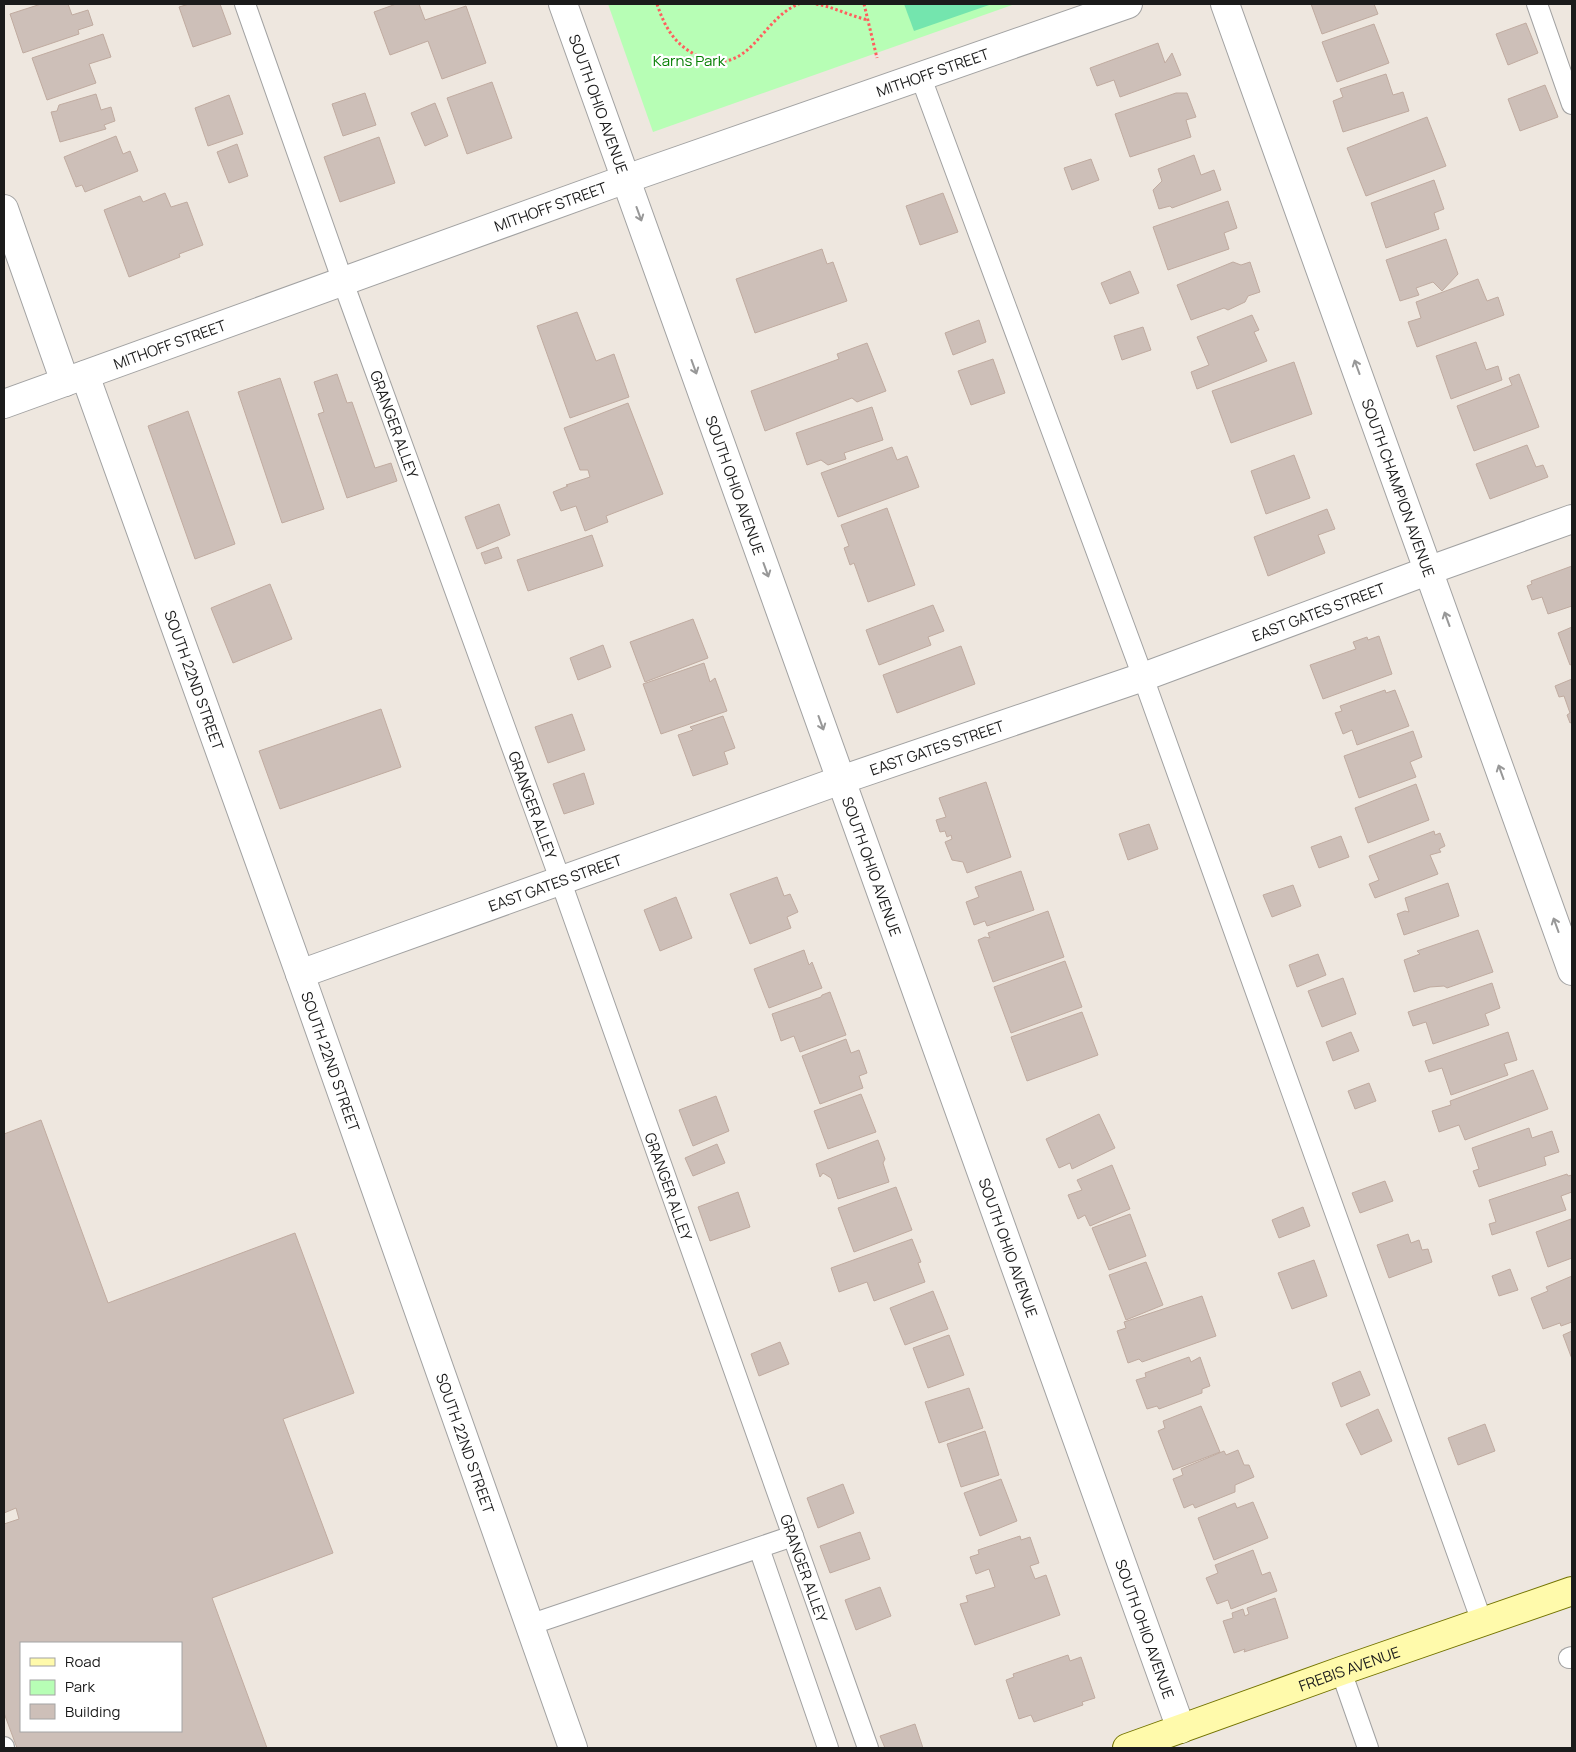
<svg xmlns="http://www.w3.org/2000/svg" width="1576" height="1752" font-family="Manrope,sans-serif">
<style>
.park{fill:#b7feb5}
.pitch{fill:#74e5ae}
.building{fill:#cdbfb8;stroke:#c0aba0;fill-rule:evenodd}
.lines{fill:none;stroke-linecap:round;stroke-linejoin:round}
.service-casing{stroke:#a2a2a2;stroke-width:22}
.minor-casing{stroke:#a2a2a2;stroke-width:30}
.tertiary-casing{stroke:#a2a2a2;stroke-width:30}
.secondary-casing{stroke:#737300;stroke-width:30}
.path{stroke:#ff5e5e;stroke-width:3;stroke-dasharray:2.5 2.5;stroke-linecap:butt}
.service{stroke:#fff;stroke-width:20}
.minor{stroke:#fff;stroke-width:28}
.tertiary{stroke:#fff;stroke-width:28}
.secondary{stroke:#fffaab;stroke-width:28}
.oneway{stroke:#989898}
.labels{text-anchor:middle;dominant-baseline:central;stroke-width:4.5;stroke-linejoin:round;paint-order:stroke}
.park-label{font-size:15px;fill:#047f02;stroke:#fff}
.street-label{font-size:15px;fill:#1b1b1b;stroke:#fff}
</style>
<rect width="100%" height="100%" fill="#eee7df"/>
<path class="park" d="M 608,4 L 1015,4 L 653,132 Z"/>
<path class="pitch" d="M 904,4 L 992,4 L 914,31 Z"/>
<path class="building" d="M 41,4 L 68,4 L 72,15 L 88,10 L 93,25 L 78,30 L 79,34 L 23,53 L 10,14 Z
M 189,4 L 220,4 L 231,34 L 193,47 L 179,7 Z
M 396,4 L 419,4 L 425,20 L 466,6 L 486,63 L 442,79 L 428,41 L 390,55 L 374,12 Z
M 1311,4 L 1374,4 L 1378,14 L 1322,34 Z
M 1526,23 L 1538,53 L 1508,65 L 1496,34 Z
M 1374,24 L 1389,63 L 1337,82 L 1322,42 Z
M 103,34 L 111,57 L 89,64 L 96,83 L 47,100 L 32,58 Z
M 1158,43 L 1165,63 L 1172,53 L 1181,75 L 1120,97 L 1114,80 L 1097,86 L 1090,68 Z
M 1386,74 L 1393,95 L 1403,92 L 1409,111 L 1343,132 L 1333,101 L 1343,97 L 1340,89 Z
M 492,82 L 512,138 L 467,154 L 447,98 Z
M 1545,85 L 1558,117 L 1520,131 L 1508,99 Z
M 365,93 L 376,125 L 343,136 L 332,104 Z
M 1176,93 L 1187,93 L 1196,117 L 1186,120 L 1191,137 L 1130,157 L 1115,114 Z
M 96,94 L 101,110 L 111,107 L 115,121 L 104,125 L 106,129 L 60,142 L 51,112 L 57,111 L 59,105 Z
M 229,95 L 243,134 L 208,146 L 195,108 Z
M 435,103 L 448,136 L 425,146 L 411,113 Z
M 1427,117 L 1446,166 L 1366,196 L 1347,148 Z
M 116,136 L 123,154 L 130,151 L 138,171 L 85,192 L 82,185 L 76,187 L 64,157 Z
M 379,137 L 395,183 L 340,202 L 324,157 Z
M 237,144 L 248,176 L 229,183 L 217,152 Z
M 1194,155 L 1201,175 L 1214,170 L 1221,190 L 1172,208 L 1170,206 L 1159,209 L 1153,190 L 1162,181 L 1158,169 Z
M 1091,159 L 1099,180 L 1072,190 L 1064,168 Z
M 1434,180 L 1444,209 L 1434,213 L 1439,229 L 1386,248 L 1371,203 Z
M 165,193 L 171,207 L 187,202 L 203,245 L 179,254 L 180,257 L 129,277 L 104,210 L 140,196 L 143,202 Z
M 943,193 L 958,232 L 920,245 L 906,206 Z
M 1228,201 L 1237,228 L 1224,233 L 1229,249 L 1168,270 L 1153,227 Z
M 1446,239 L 1458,274 L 1442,291 L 1433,282 L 1416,288 L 1419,295 L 1400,301 L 1386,260 Z
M 822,249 L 827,264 L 833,262 L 847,301 L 755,333 L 736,279 Z
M 1233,262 L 1241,265 L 1250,262 L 1260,292 L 1248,296 L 1245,302 L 1228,310 L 1224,308 L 1191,320 L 1177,285 Z
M 1130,271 L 1139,293 L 1110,304 L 1101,283 Z
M 1478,279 L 1487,301 L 1498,297 L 1504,315 L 1417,347 L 1408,322 L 1421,318 L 1416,302 Z
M 577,312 L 596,361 L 614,354 L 629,397 L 570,418 L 537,326 Z
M 1252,315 L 1259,330 L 1254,332 L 1267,361 L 1197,389 L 1191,372 L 1209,365 L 1197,337 Z
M 979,320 L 986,342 L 953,355 L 945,333 Z
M 1143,327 L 1151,350 L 1122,360 L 1114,336 Z
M 1476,342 L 1486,370 L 1498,366 L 1502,380 L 1451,399 L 1436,356 Z
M 867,343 L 886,391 L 857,402 L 852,398 L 765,431 L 751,391 L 839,359 L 837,354 Z
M 993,359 L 1005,393 L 971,405 L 958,371 Z
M 1294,362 L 1312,414 L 1231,443 L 1212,391 Z
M 337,374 L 347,403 L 352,402 L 375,468 L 391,463 L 397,481 L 347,498 L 318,414 L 324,412 L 314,382 Z
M 1519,374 L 1539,427 L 1474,451 L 1457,406 L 1512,385 L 1509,378 Z
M 280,378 L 324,509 L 282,523 L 238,392 Z
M 628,403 L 663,494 L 606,516 L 608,522 L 585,531 L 576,506 L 561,511 L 553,492 L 568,486 L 566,485 L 590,477 L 588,470 L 580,470 L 564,428 Z
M 872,407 L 883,440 L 844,453 L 846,459 L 828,465 L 821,460 L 807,465 L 796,433 Z
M 188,411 L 235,544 L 195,559 L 148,426 Z
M 1527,445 L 1536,467 L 1543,465 L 1548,477 L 1490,499 L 1476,464 Z
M 892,447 L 897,460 L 907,456 L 919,487 L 838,517 L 821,473 Z
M 1294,455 L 1310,498 L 1266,514 L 1251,471 Z
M 499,504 L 510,535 L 477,549 L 465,517 Z
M 887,508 L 915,585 L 868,602 L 854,563 L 850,565 L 844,548 L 849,546 L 841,525 Z
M 1327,509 L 1335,529 L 1318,535 L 1325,553 L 1268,576 L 1254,537 Z
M 592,535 L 603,566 L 528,591 L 517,560 Z
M 498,547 L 502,558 L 485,564 L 481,553 Z
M 1572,566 L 1572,606 L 1548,614 L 1542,597 L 1532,600 L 1527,586 L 1532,584 L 1531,581 Z
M 270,584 L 292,639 L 233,663 L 211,608 Z
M 933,605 L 944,631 L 928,637 L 931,645 L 879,665 L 866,630 Z
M 693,619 L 708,658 L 645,682 L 630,642 Z
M 1572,627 L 1572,664 L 1570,665 L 1558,633 Z
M 1379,636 L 1392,674 L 1323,699 L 1310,665 L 1356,649 L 1353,642 L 1367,637 L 1368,640 Z
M 603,645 L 611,667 L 578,680 L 570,658 Z
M 961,646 L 975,684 L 897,713 L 883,675 Z
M 704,663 L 710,682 L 715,678 L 727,711 L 661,734 L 643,684 Z
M 1572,679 L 1572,722 L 1570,723 L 1567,715 L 1570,713 L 1564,696 L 1559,697 L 1555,686 Z
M 1385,690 L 1386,693 L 1395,690 L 1409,726 L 1357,745 L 1352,730 L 1343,734 L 1335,713 L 1342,711 L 1340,706 Z
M 381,709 L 401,767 L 280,809 L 259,751 Z
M 572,714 L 585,750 L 548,763 L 535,727 Z
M 723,716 L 735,748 L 724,752 L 728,764 L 693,776 L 678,735 L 693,730 L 690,727 Z
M 1413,731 L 1422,757 L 1410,762 L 1416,777 L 1359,798 L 1344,756 Z
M 584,773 L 594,804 L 564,814 L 553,784 Z
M 986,782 L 1011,857 L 967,873 L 963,862 L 952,860 L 945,842 L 952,839 L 951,835 L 947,837 L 945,831 L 940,832 L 936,820 L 946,817 L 939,798 Z
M 1416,784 L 1429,820 L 1368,843 L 1355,808 Z
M 1149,824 L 1158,849 L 1128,860 L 1119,834 Z
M 1434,831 L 1435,835 L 1440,833 L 1445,846 L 1439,849 L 1441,852 L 1430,855 L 1438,874 L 1375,898 L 1369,884 L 1379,880 L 1369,856 Z
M 1341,836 L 1349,857 L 1319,868 L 1311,847 Z
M 1021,871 L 1034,910 L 987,926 L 985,921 L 974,925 L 966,902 L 979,897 L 975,887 Z
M 777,877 L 784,896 L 790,894 L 798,912 L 787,917 L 791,928 L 750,944 L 730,894 Z
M 1448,883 L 1459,916 L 1404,935 L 1397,914 L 1405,911 L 1409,912 L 1405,898 Z
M 1293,885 L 1301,906 L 1272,917 L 1263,895 Z
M 676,897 L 692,938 L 660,951 L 644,910 Z
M 1048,911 L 1064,957 L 993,982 L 978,940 L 985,937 L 990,938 L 988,933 Z
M 1478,930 L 1493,972 L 1447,988 L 1444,986 L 1430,987 L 1414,992 L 1404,960 L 1420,954 L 1417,951 Z
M 804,950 L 809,965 L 812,962 L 822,988 L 769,1008 L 754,969 Z
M 1318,954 L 1326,975 L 1297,987 L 1289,965 Z
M 1065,961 L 1082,1007 L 1011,1033 L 994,987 Z
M 1343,978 L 1356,1014 L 1322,1027 L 1308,991 Z
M 1492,983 L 1500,1008 L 1485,1014 L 1489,1025 L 1433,1044 L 1426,1022 L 1413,1026 L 1408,1012 Z
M 830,992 L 846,1035 L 800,1052 L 794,1036 L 781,1041 L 772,1014 L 821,997 L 822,995 Z
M 1082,1012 L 1098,1055 L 1027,1081 L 1011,1037 Z
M 1351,1032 L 1359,1051 L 1333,1061 L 1326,1042 Z
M 1508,1032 L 1517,1060 L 1504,1064 L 1508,1075 L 1451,1095 L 1442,1068 L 1429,1072 L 1425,1061 Z
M 846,1039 L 851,1053 L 859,1050 L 867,1073 L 859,1076 L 863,1088 L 820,1104 L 802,1056 Z
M 1533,1070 L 1548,1109 L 1465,1140 L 1459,1125 L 1439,1132 L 1432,1111 L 1451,1105 L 1450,1101 Z
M 1369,1083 L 1376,1101 L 1355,1109 L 1348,1091 Z
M 861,1094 L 876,1132 L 828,1149 L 814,1111 Z
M 716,1096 L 729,1131 L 693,1146 L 679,1110 Z
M 1099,1114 L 1115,1148 L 1072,1169 L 1070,1163 L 1059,1168 L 1046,1139 Z
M 41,1120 L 108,1303 L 295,1233 L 354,1393 L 283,1419 L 333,1553 L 212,1598 L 267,1748 L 17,1748 L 4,1713 L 4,1524 L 19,1519 L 16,1508 L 4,1513 L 4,1134 ZM 21,1643 L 181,1643 L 181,1731 L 21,1731 Z
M 1529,1128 L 1532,1138 L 1552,1131 L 1559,1152 L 1544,1157 L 1546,1165 L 1479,1187 L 1473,1171 L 1479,1169 L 1472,1148 Z
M 878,1140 L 885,1159 L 883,1163 L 889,1182 L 838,1199 L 831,1178 L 823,1173 L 820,1177 L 816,1164 Z
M 717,1144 L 725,1163 L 693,1176 L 685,1158 Z
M 1112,1165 L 1130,1209 L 1090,1226 L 1085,1215 L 1078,1219 L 1068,1195 L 1082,1190 L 1077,1180 Z
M 1567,1174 L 1568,1176 L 1572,1175 L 1572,1192 L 1561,1196 L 1566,1210 L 1492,1235 L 1489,1224 L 1496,1222 L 1489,1200 Z
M 1385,1181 L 1393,1201 L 1360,1213 L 1352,1193 Z
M 896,1187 L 912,1230 L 854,1252 L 838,1208 Z
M 738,1192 L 750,1227 L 710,1241 L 698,1207 Z
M 1303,1207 L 1310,1226 L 1279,1238 L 1272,1220 Z
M 1130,1214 L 1146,1256 L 1109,1270 L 1092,1228 Z
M 1571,1219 L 1572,1258 L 1548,1267 L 1536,1232 Z
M 1408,1234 L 1411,1243 L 1419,1240 L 1422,1250 L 1428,1249 L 1432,1262 L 1389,1278 L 1377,1245 Z
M 912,1239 L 921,1262 L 918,1263 L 925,1282 L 874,1301 L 867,1282 L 839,1292 L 831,1268 Z
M 1314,1260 L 1327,1296 L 1292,1309 L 1278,1273 Z
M 1146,1262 L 1163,1305 L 1126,1320 L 1109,1275 Z
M 1510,1269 L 1518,1290 L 1499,1296 L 1492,1276 Z
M 1572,1276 L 1572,1322 L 1561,1326 L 1560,1323 L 1543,1329 L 1531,1298 L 1548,1291 L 1546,1287 Z
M 933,1291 L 948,1329 L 905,1345 L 890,1308 Z
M 1202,1296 L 1216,1336 L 1142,1362 L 1139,1359 L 1128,1363 L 1117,1331 L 1126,1328 L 1124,1322 Z
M 1572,1331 L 1572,1359 L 1563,1335 Z
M 949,1335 L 964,1375 L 928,1388 L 913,1348 Z
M 780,1342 L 789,1364 L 759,1376 L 751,1354 Z
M 1189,1357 L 1191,1362 L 1200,1357 L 1210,1386 L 1202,1389 L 1202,1393 L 1159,1409 L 1157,1406 L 1147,1409 L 1136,1380 L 1146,1377 L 1145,1373 Z
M 1360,1371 L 1370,1395 L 1341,1407 L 1332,1383 Z
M 969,1388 L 983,1428 L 939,1443 L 925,1402 Z
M 1201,1406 L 1220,1452 L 1173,1470 L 1158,1431 L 1165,1428 L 1163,1421 Z
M 1378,1409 L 1392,1441 L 1361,1455 L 1346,1424 Z
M 1485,1424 L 1495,1451 L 1458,1465 L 1448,1438 Z
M 985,1431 L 999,1475 L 961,1487 L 947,1444 Z
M 1238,1450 L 1244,1465 L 1249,1465 L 1254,1477 L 1235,1485 L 1235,1492 L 1195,1508 L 1193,1504 L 1184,1508 L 1173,1479 L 1183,1475 L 1181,1469 L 1224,1451 L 1226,1455 Z
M 1001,1479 L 1017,1521 L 980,1536 L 964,1493 Z
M 843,1484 L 854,1513 L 818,1528 L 807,1498 Z
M 1253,1502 L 1268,1538 L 1214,1560 L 1198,1518 L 1235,1503 L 1237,1508 Z
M 860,1532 L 870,1559 L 830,1573 L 820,1546 Z
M 1020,1536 L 1021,1540 L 1030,1537 L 1039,1563 L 1030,1566 L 1035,1579 L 1046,1575 L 1060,1615 L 975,1645 L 960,1604 L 968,1602 L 966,1596 L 995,1587 L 989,1569 L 976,1574 L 970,1557 L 979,1554 L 978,1550 Z
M 1253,1550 L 1262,1575 L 1270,1572 L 1277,1591 L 1231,1609 L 1228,1600 L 1217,1604 L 1206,1578 L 1218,1573 L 1215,1565 Z
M 880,1587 L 891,1616 L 856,1630 L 845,1600 Z
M 1275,1598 L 1288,1638 L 1244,1652 L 1245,1649 L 1234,1653 L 1223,1621 L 1233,1618 L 1232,1613 L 1243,1609 L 1245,1616 L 1249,1614 L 1247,1608 Z
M 1068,1655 L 1070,1661 L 1081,1657 L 1095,1698 L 1082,1702 L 1083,1705 L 1034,1722 L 1031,1715 L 1019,1719 L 1006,1680 L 1014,1677 L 1013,1674 Z
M 915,1724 L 923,1748 L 885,1748 L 880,1736 Z"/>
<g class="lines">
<g class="service-casing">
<g id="service">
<path id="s1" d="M 245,4 L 343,282 L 561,882 L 868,1748"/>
<path d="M 1537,4 L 1572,104"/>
<path d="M 920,75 L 1143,677 L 1482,1622"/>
<path d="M 759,1548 L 828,1748"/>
<path d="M 529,1625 L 793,1536"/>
<path d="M 1569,1658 L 1572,1657"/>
<path d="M 1341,1671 L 1368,1748"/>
<path d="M 4,1747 L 4,1748"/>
</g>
</g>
<g class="minor-casing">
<g id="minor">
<path id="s2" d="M 1225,4 L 1572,971"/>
<path d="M 4,209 L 65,382"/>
<path id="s3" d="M 85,375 L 300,974 L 573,1748"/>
<path id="s4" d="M 4,404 L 626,179 L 1128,4"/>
<path id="s5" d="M 300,974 L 841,780 L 1143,677 L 1430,570 L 1572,519"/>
</g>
</g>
<g class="tertiary-casing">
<g id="tertiary">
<path id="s6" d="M 563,4 L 1181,1729"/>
</g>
</g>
<g class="secondary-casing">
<g id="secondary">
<path id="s7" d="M 1127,1748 L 1341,1671 L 1572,1591"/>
</g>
</g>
<path class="path" d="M 657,4 C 665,28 675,45 698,56 C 749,80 761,18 799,4
M 816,4 C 834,7 850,16 868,20
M 864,4 L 877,58"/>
<use href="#service" class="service"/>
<use href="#minor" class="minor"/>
<use href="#tertiary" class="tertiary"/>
<use href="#secondary" class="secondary"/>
</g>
<defs><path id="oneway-shaft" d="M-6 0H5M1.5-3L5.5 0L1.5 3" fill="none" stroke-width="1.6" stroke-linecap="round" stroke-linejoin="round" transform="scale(1.25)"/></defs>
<g class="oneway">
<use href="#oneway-shaft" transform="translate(639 214) rotate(70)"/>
<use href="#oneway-shaft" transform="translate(694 367) rotate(70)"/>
<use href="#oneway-shaft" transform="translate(1357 367) rotate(-110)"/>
<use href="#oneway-shaft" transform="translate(766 570) rotate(70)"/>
<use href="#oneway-shaft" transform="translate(1447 619) rotate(-110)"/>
<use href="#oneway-shaft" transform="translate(821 723) rotate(70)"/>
<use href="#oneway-shaft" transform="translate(1501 772) rotate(-110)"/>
<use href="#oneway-shaft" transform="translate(1556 925) rotate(-110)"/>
</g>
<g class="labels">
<g class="park-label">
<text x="689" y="60">Karns Park</text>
</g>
<g class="street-label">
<text stroke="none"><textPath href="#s4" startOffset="986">MITHOFF STREET</textPath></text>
<text stroke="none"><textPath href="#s6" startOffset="106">SOUTH OHIO AVENUE</textPath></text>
<text stroke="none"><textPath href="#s4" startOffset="581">MITHOFF STREET</textPath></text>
<text stroke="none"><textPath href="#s4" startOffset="176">MITHOFF STREET</textPath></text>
<text stroke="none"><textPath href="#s1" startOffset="446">GRANGER ALLEY</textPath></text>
<text stroke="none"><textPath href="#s6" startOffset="511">SOUTH OHIO AVENUE</textPath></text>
<text stroke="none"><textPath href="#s2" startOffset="514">SOUTH CHAMPION AVENUE</textPath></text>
<text stroke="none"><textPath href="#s5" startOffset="1081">EAST GATES STREET</textPath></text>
<text stroke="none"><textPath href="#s3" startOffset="324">SOUTH 22ND STREET</textPath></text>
<text stroke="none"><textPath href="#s5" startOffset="676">EAST GATES STREET</textPath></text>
<text stroke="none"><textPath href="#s1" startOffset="851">GRANGER ALLEY</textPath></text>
<text stroke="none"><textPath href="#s6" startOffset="916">SOUTH OHIO AVENUE</textPath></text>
<text stroke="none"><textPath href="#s5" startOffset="271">EAST GATES STREET</textPath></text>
<text stroke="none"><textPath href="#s3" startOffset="729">SOUTH 22ND STREET</textPath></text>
<text stroke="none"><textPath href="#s1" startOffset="1256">GRANGER ALLEY</textPath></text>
<text stroke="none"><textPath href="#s6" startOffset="1321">SOUTH OHIO AVENUE</textPath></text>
<text stroke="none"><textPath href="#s3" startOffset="1134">SOUTH 22ND STREET</textPath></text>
<text stroke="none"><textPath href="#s1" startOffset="1661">GRANGER ALLEY</textPath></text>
<text stroke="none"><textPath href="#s6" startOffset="1726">SOUTH OHIO AVENUE</textPath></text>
<text stroke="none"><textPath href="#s7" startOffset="236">FREBIS AVENUE</textPath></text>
</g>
</g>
<rect width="1576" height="1752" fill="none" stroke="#1b1b1b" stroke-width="10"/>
<rect x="20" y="1642" width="162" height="90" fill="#ffffff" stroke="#a4a4a4"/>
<rect x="30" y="1658" width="25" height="8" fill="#fffaab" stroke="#a4a4a4"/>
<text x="65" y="1667" font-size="15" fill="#1b1b1b">Road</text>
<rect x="30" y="1680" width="25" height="15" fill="#b7feb5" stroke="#a4a4a4"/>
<text x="65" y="1692" font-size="15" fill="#1b1b1b">Park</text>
<rect x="30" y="1704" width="25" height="15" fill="#cdbfb8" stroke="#a4a4a4"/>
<text x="65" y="1717" font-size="15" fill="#1b1b1b">Building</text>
</svg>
